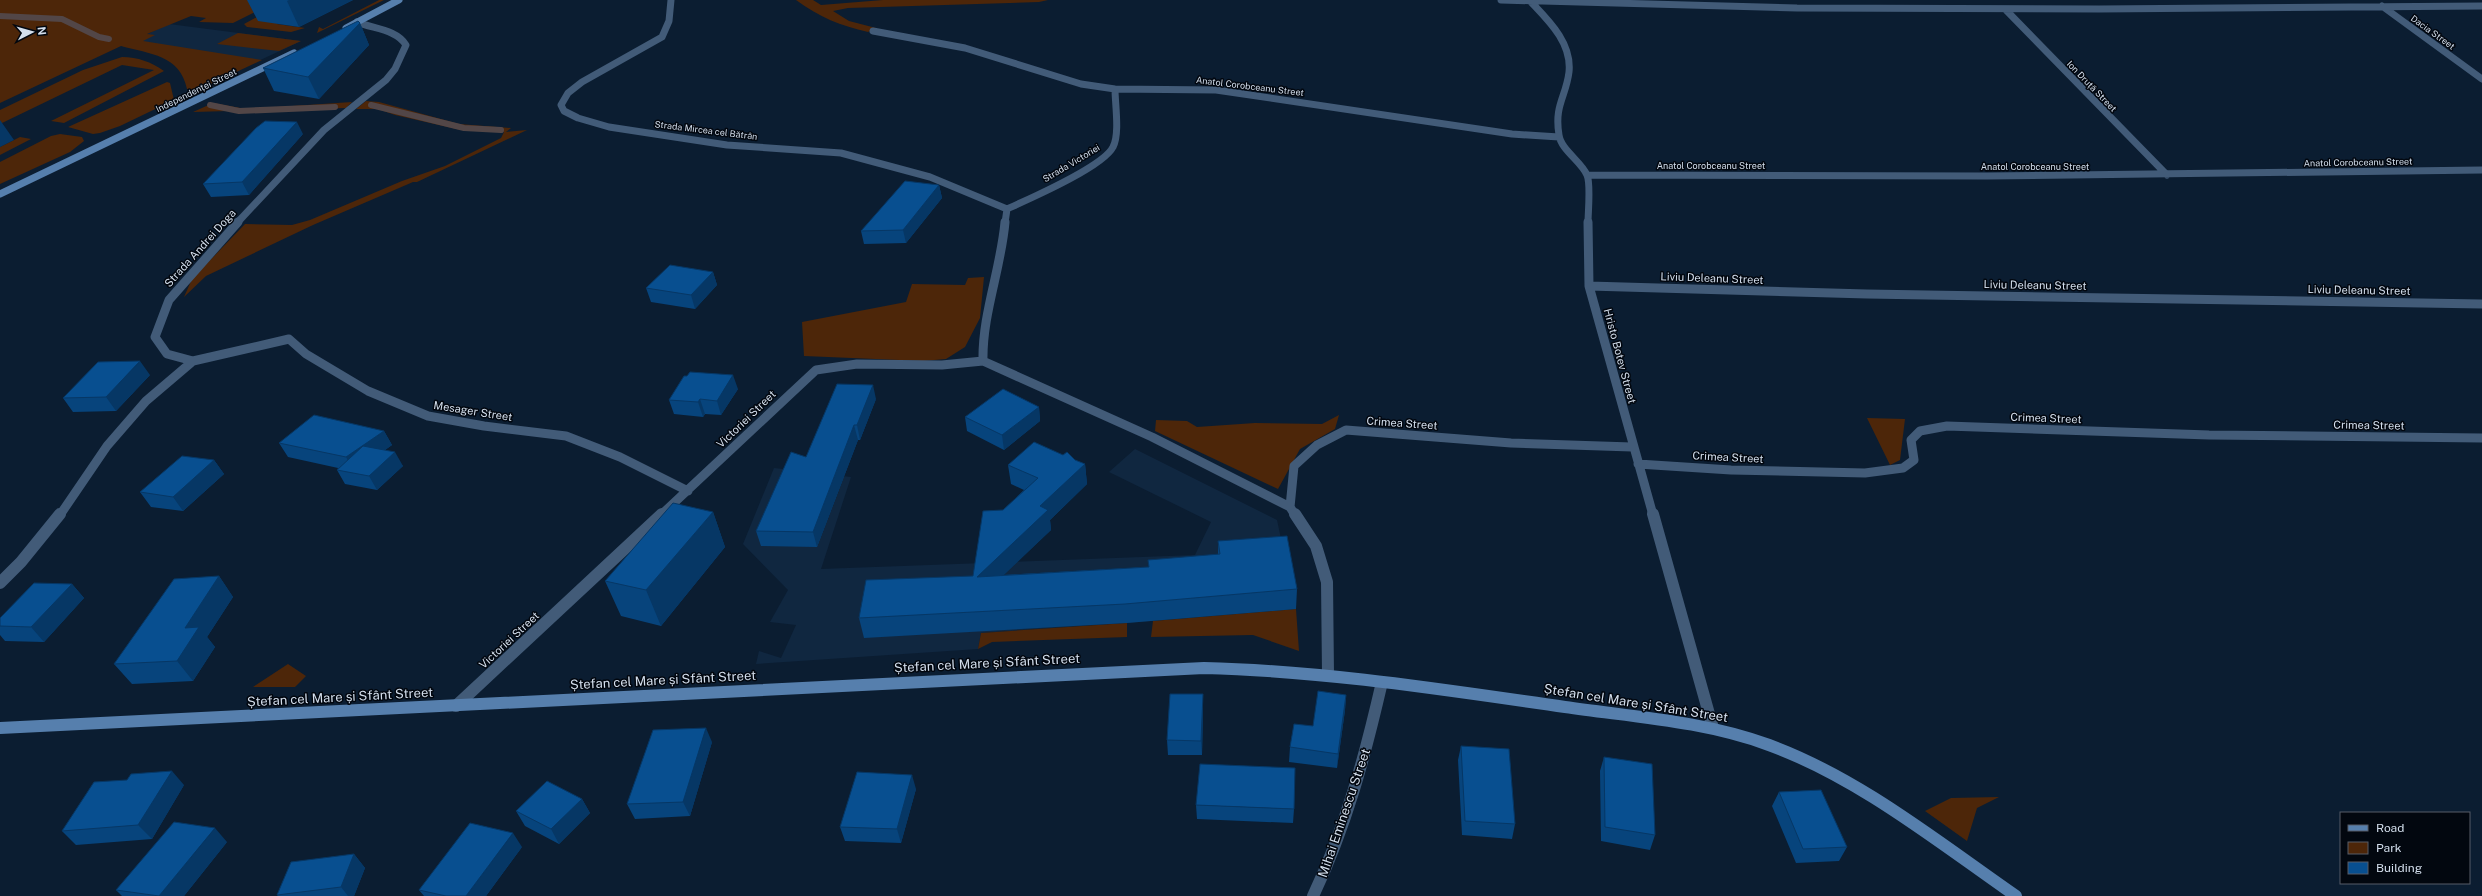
<svg xmlns="http://www.w3.org/2000/svg" width="2482" height="896" font-family="'Public Sans',sans-serif">
<style>
.built{fill:#102740}
.green{fill:#4d2609}
.lines{fill:none;stroke-linecap:round;stroke-linejoin:round}
.stream{stroke:#524647;stroke-width:6}
.minor-far2{stroke:#425b78;stroke-width:7}
.minor-far1{stroke:#425b78;stroke-width:9}
.minor{stroke:#425b78;stroke-width:12}
.secondary-far1{stroke:#567fad;stroke-width:7}
.secondary{stroke:#567fad;stroke-width:12}
.wall{fill:#07447c}
.shaded-wall{fill:#063765}
.building{fill:#084f90;stroke:#063765}
.labels{text-anchor:middle;dominant-baseline:central;stroke-width:3;stroke-linejoin:round;paint-order:stroke}
.far-street-label{font-size:9px;fill:#d4dfed;stroke:#02070f}
.street-label{font-size:11px;fill:#d4dfed;stroke:#02070f}
.near-street-label{font-size:13px;fill:#d4dfed;stroke:#02070f}
</style>
<rect width="100%" height="100%" fill="#0b1d31"/>
<path class="built" d="M 169,24 L 301,41 L 250,65 L 121,46 Z
M 1135,449 L 1277,520 L 1296,609 L 1127,623 L 981,633 L 978,649 L 756,664 L 759,651 L 781,658 L 796,625 L 770,622 L 788,590 L 743,544 L 774,468 L 851,477 L 821,569 L 1195,555 L 1211,522 L 1109,472 Z"/>
<path class="green" d="M 0,0 L 279,0 L 233,23 L 199,22 L 206,18 L 191,16 L 147,34 L 155,35 L 143,41 L 262,60 L 198,90 L 187,89 C 180,55 150,54 121,46 L 0,103 Z
M 379,0 L 384,0 L 317,33 L 319,27 L 323,29 Z
M 796,0 L 813,0 L 821,5 L 883,0 L 1048,0 L 1039,2 L 848,8 L 833,11 L 849,21 L 876,28 L 868,32 C 841,26 819,17 796,0 Z
M 274,8 L 277,24 L 305,28 L 291,32 L 247,27 L 244,24 Z
M 238,33 L 301,41 L 279,51 L 217,44 Z
M 122,57 C 138,57 151,62 164,71 L 64,123 L 51,121 L 154,70 L 122,65 L 0,124 L 0,110 L 83,70 Z
M 167,82 L 170,83 L 174,100 L 120,126 L 100,133 L 93,134 L 68,127 Z
M 366,101 L 379,102 L 459,124 L 511,128 L 506,132 L 527,130 L 417,182 L 413,182 L 313,225 L 206,276 L 184,297 L 192,279 L 245,224 L 292,225 L 310,220 L 402,181 L 445,166 L 501,138 L 504,132 L 461,130 L 395,115 L 378,109 L 356,109 Z
M 352,102 L 346,108 L 193,112 L 213,103 L 246,109 Z
M 60,134 L 82,137 L 84,141 L 70,152 L 0,184 L 0,162 L 51,136 Z
M 20,137 L 31,139 L 0,155 L 0,147 Z
M 984,277 L 980,318 L 965,347 L 946,359 L 923,361 L 804,356 L 802,322 L 906,302 L 912,284 L 965,285 L 968,278 Z
M 1339,415 L 1335,429 L 1300,449 L 1278,489 L 1155,431 L 1156,420 L 1187,421 L 1197,427 L 1255,423 L 1322,424 Z
M 1867,418 L 1905,419 L 1900,460 L 1890,465 Z
M 1296,609 L 1299,651 L 1253,635 L 1151,637 L 1153,621 Z
M 1127,623 L 1127,637 L 992,642 L 978,649 L 981,633 Z
M 288,664 L 306,676 L 295,687 L 253,687 Z
M 1999,797 L 1977,808 L 1967,841 L 1925,811 L 1951,798 Z"/>
<g class="lines">
<path class="stream" d="M 0,16 L 62,19 L 99,37 L 109,39
M 210,105 L 239,111 L 335,107
M 371,105 L 464,128 L 501,130"/>
<path class="minor-far2" d="M 671,0 L 669,21 L 662,37 L 582,82 L 568,93 L 561,105 L 564,111 L 578,118 L 609,127 L 727,145 L 841,153 L 930,177 L 1007,209
M 1501,0 L 1797,8 L 2099,9 L 2482,6
M 1531,2 C 1549,21 1572,43 1569,72 C 1566,97 1554,105 1559,135 C 1561,150 1581,161 1587,175 C 1591,184 1588,212 1588,223
M 2382,6 L 2482,79
M 2005,9 L 2167,175
M 873,31 L 965,48 L 1081,84 L 1115,89 L 1216,90 L 1512,134 L 1559,137
M 1587,175 L 1987,176 L 2482,170
M 1007,209 C 1029,199 1103,167 1113,147 C 1120,134 1115,104 1115,89
M 237,223 L 324,130 L 386,80 L 395,69 L 406,45 C 396,29 373,29 357,22
M 1005,223 L 1007,209"/>
<path class="minor-far1" d="M 1588,222 L 1589,286 L 1653,515
M 1589,286 L 1867,294 L 2482,304
M 193,361 L 167,354 L 155,337 L 169,300 L 238,222
M 983,361 L 1152,437 L 1290,507 L 1295,515
M 983,361 C 982,314 1001,269 1005,222
M 1638,464 L 1731,470 L 1865,473 L 1903,468 L 1914,460 L 1911,440 L 1920,431 L 1947,426 L 2209,435 L 2482,438
M 1290,507 L 1294,466 L 1317,445 L 1346,430 L 1511,443 L 1632,447
M 60,515 L 107,446 L 146,401 L 193,361 L 289,339 L 306,354 L 368,391 L 428,416 L 484,426 L 566,436 L 620,457 L 688,491
M 661,515 L 816,370 L 857,364 L 942,365 L 983,361"/>
<path class="minor" d="M 1295,514 L 1316,546 L 1327,582 L 1328,674
M 1653,514 L 1713,728
M 0,583 L 21,562 L 60,514
M 456,706 L 662,514
M 1313,896 C 1346,827 1365,756 1382,682"/>
<path class="secondary-far1" d="M 346,28 L 399,0
M 0,194 L 294,53"/>
<path class="secondary" d="M 0,728 L 1204,668 C 1326,671 1445,690 1565,707 C 1634,717 1704,721 1769,745 C 1859,778 1938,842 2016,896"/>
</g>
<path class="wall" d="M 247,0 L 353,0 L 299,27 L 258,21 Z
M 360,23 L 369,45 L 319,99 L 274,91 L 263,68 Z
M 303,134 L 249,195 L 211,197 L 203,184 Z
M 939,185 L 942,198 L 906,243 L 864,244 L 861,231 Z
M 713,272 L 717,285 L 695,309 L 651,302 L 646,288 Z
M 150,375 L 116,411 L 73,412 L 63,398 Z
M 738,389 L 721,415 L 705,414 L 703,417 L 674,414 L 669,400 Z
M 876,399 L 860,440 L 858,440 L 817,547 L 761,546 L 756,531 Z
M 1039,407 L 1040,421 L 1004,450 L 967,431 L 965,417 Z
M 384,431 L 392,445 L 385,450 L 403,466 L 377,490 L 345,484 L 337,470 L 338,468 L 288,457 L 279,443 Z
M 214,460 L 224,474 L 183,511 L 151,507 L 140,492 Z
M 1075,460 L 1085,464 L 1087,484 L 1050,520 L 1051,530 L 1003,575 L 1148,567 L 1218,555 L 1218,541 L 1297,589 L 1296,609 L 1127,623 L 864,638 L 859,618 L 973,576 L 1003,510 L 1024,490 L 1011,484 L 1008,465 Z
M 713,512 L 725,547 L 661,626 L 621,616 L 605,581 Z
M 219,576 L 233,597 L 207,637 L 215,647 L 193,681 L 132,684 L 114,664 Z
M 72,584 L 84,598 L 44,642 L 5,641 L 0,635 L 0,618 Z
M 1203,694 L 1203,709 L 1202,755 L 1168,755 L 1167,740 Z
M 1346,695 L 1345,710 L 1337,768 L 1289,762 L 1290,747 L 1313,726 Z
M 712,742 L 690,816 L 635,819 L 627,804 Z
M 1461,746 L 1515,824 L 1512,839 L 1462,835 L 1458,760 Z
M 1604,757 L 1655,835 L 1650,850 L 1601,841 L 1600,771 Z
M 184,785 L 152,839 L 76,845 L 62,831 Z
M 916,789 L 901,843 L 845,841 L 840,827 Z
M 1779,792 L 1847,847 L 1839,861 L 1796,863 L 1772,806 Z
M 582,799 L 590,813 L 559,844 L 525,826 L 516,811 Z
M 1196,805 L 1294,809 L 1293,823 L 1197,819 Z
M 227,842 L 184,896 L 122,896 L 116,890 Z
M 522,847 L 486,896 L 424,896 L 419,890 Z
M 354,854 L 365,868 L 354,896 L 278,896 L 277,895 Z"/>
<path class="shaded-wall" d="M 289,0 L 353,0 L 299,27 L 287,1 Z
M 360,23 L 369,45 L 319,99 L 308,77 Z
M 0,120 L 14,140 L 0,147 Z
M 297,122 L 303,134 L 249,195 L 242,182 Z
M 939,185 L 942,198 L 906,243 L 903,230 Z
M 713,272 L 717,285 L 695,309 L 691,295 Z
M 140,361 L 150,375 L 116,411 L 106,397 Z
M 733,375 L 738,389 L 721,415 L 717,401 Z
M 873,385 L 876,399 L 860,440 L 857,425 Z
M 700,399 L 705,414 L 703,417 L 698,402 Z
M 1039,407 L 1040,421 L 1004,450 L 1002,435 Z
M 854,425 L 858,440 L 817,547 L 813,532 Z
M 384,431 L 392,445 L 354,472 L 346,457 Z
M 395,452 L 403,466 L 377,490 L 369,476 Z
M 214,460 L 224,474 L 183,511 L 173,497 Z
M 1085,464 L 1087,484 L 1050,520 L 1051,530 L 981,597 L 977,577 L 1040,506 Z
M 713,512 L 725,547 L 661,626 L 646,590 Z
M 219,576 L 233,597 L 207,637 L 215,647 L 193,681 L 177,661 L 185,628 Z
M 72,584 L 84,598 L 44,642 L 31,627 Z
M 1203,694 L 1203,709 L 1202,755 L 1201,741 Z
M 1346,695 L 1345,710 L 1337,768 L 1338,754 Z
M 706,728 L 712,742 L 690,816 L 683,802 Z
M 172,771 L 184,785 L 152,839 L 138,825 Z
M 912,775 L 916,789 L 901,843 L 897,829 Z
M 582,799 L 590,813 L 559,844 L 551,829 Z
M 215,828 L 227,842 L 184,896 L 159,896 Z
M 513,833 L 522,847 L 486,896 L 466,896 Z
M 354,854 L 365,868 L 354,896 L 348,896 L 341,887 Z"/>
<path class="building" d="M 358,21 L 360,23 L 308,77 L 263,68 Z
M 265,121 L 297,122 L 242,182 L 203,184 L 256,128 Z
M 905,181 L 939,185 L 903,230 L 861,231 Z
M 670,265 L 713,272 L 691,295 L 646,288 Z
M 140,361 L 106,397 L 63,398 L 98,362 Z
M 690,372 L 733,375 L 717,401 L 700,399 L 698,402 L 669,400 L 684,376 L 687,376 Z
M 837,384 L 873,385 L 857,425 L 854,425 L 813,532 L 756,531 L 791,452 L 806,457 Z
M 1003,389 L 1039,407 L 1002,435 L 965,417 Z
M 314,415 L 384,431 L 346,457 L 279,443 Z
M 1034,442 L 1063,455 L 1067,452 L 1075,460 L 1085,464 L 1040,506 L 1048,510 L 977,577 L 1149,567 L 1148,560 L 1220,554 L 1218,541 L 1287,536 L 1297,589 L 1125,604 L 859,618 L 866,580 L 973,576 L 983,511 L 1003,510 L 1038,478 L 1008,465 Z
M 363,446 L 395,452 L 369,476 L 337,470 Z
M 182,456 L 214,460 L 173,497 L 140,492 Z
M 673,503 L 713,512 L 646,590 L 605,581 Z
M 219,576 L 185,628 L 199,627 L 177,661 L 114,664 L 174,579 Z
M 34,583 L 72,584 L 31,627 L 0,626 L 0,618 Z
M 1318,691 L 1346,695 L 1338,754 L 1290,747 L 1294,724 L 1313,726 Z
M 1170,694 L 1203,694 L 1201,741 L 1167,740 Z
M 706,728 L 683,802 L 627,804 L 653,730 Z
M 1461,746 L 1509,749 L 1515,824 L 1465,821 Z
M 1604,757 L 1652,764 L 1655,835 L 1605,827 Z
M 1200,764 L 1295,768 L 1294,809 L 1196,805 Z
M 172,771 L 138,825 L 62,831 L 94,782 L 127,780 L 131,774 Z
M 857,772 L 912,775 L 897,829 L 840,827 Z
M 547,781 L 582,799 L 551,829 L 516,811 Z
M 1821,790 L 1847,847 L 1803,849 L 1779,792 Z
M 174,822 L 215,828 L 159,896 L 116,890 Z
M 470,823 L 513,833 L 466,896 L 446,896 L 419,890 Z
M 354,854 L 341,887 L 277,895 L 291,862 Z"/>
<g class="labels">
<g class="far-street-label">
<text transform="translate(2433 32) rotate(36)">Dacia Street</text>
<text transform="translate(1250 86) rotate(7)">Anatol Corobceanu Street</text>
<text transform="translate(2092 86) rotate(46)">Ion Druță Street</text>
<text transform="translate(196 90) rotate(-26)">Independenței Street</text>
<text transform="translate(706 130) rotate(7)">Strada Mircea cel Bătrân</text>
<text transform="translate(2358 162) rotate(-1)">Anatol Corobceanu Street</text>
<text transform="translate(1071 163) rotate(-31)">Strada Victoriei</text>
<text x="1711" y="165">Anatol Corobceanu Street</text>
<text x="2035" y="166">Anatol Corobceanu Street</text>
</g>
<g class="street-label">
<text transform="translate(200 248) rotate(-48)">Strada Andrei Doga</text>
<text transform="translate(1712 278) rotate(2)">Liviu Deleanu Street</text>
<text transform="translate(2035 285) rotate(1)">Liviu Deleanu Street</text>
<text transform="translate(2359 290) rotate(1)">Liviu Deleanu Street</text>
<text transform="translate(1620 356) rotate(75)">Hristo Botev Street</text>
<text transform="translate(473 411) rotate(9)">Mesager Street</text>
<text transform="translate(2046 418) rotate(2)">Crimea Street</text>
<text transform="translate(746 419) rotate(-44)">Victoriei Street</text>
<text transform="translate(1402 423) rotate(4)">Crimea Street</text>
<text transform="translate(2369 425) rotate(1)">Crimea Street</text>
<text transform="translate(1728 457) rotate(3)">Crimea Street</text>
<text transform="translate(509 640) rotate(-43)">Victoriei Street</text>
</g>
<g class="near-street-label">
<text transform="translate(987 663) rotate(-3)">Ștefan cel Mare și Sfânt Street</text>
<text transform="translate(663 680) rotate(-3)">Ștefan cel Mare și Sfânt Street</text>
<text transform="translate(340 697) rotate(-3)">Ștefan cel Mare și Sfânt Street</text>
<text transform="translate(1636 703) rotate(9)">Ștefan cel Mare și Sfânt Street</text>
<text transform="translate(1344 813) rotate(-71)">Mihai Eminescu Street</text>
</g>
</g>
<rect x="2340" y="812" width="130" height="72" fill="#02070f" stroke="#565d68"/>
<rect x="2348" y="825" width="20" height="6" fill="#567fad" stroke="#565d68"/>
<text x="2376" y="832" font-size="12" fill="#d4dfed">Road</text>
<rect x="2348" y="842" width="20" height="12" fill="#4d2609" stroke="#565d68"/>
<text x="2376" y="852" font-size="12" fill="#d4dfed">Park</text>
<rect x="2348" y="862" width="20" height="12" fill="#084f90" stroke="#565d68"/>
<text x="2376" y="872" font-size="12" fill="#d4dfed">Building</text>
<g transform="translate(32 32) rotate(84)" stroke="#02070f" stroke-width="3" paint-order="stroke">
<path d="M0-3L7 15L0 10L-7 15Z" fill="#d4dfed"/>
<text y="-6" font-size="11" font-weight="bold" text-anchor="middle" fill="#d4dfed">N</text>
</g>
</svg>
